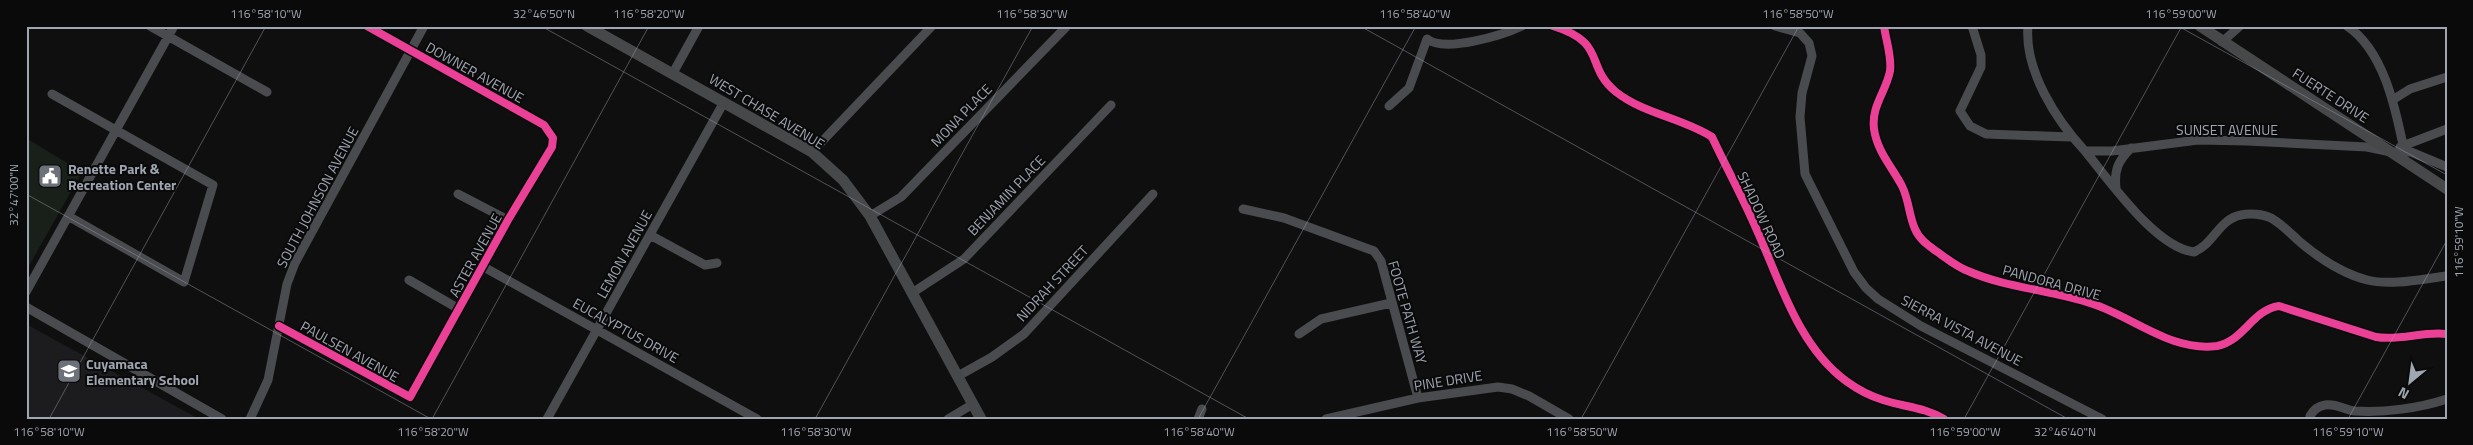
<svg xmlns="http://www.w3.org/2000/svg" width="2473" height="445" font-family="'Titillium Web',sans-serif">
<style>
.built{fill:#1c1c1e}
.green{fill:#19201a}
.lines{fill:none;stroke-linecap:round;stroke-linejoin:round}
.minor{stroke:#4a4b4f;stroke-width:9}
.major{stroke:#46484a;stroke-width:11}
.cycleway-casing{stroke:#0a0a0b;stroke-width:11}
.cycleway{stroke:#ea4096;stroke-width:8}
.ticks{fill:none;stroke:#a0a6b1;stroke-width:1;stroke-opacity:0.45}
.labels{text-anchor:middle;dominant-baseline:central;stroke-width:4;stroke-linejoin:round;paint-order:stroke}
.street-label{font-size:14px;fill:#a0a6b1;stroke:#0a0a0b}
.poi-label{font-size:14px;font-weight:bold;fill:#a0a6b1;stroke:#0a0a0b;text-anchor:start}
.neatline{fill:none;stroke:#a0a6b1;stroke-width:2}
.ticks-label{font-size:12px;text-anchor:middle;fill:#a0a6b1}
</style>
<rect width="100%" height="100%" fill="#0f0f10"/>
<path class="built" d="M 26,324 L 199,419 L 26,419 Z"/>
<path class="green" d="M 26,138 L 82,172 L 26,271 Z"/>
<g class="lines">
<path class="minor" d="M 150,26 L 267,92
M 1553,26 C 1608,43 1584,66 1616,92 C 1644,114 1682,118 1712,137 C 1726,167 1742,196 1755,226 C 1779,278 1797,345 1846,381 C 1857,389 1870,396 1883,400 C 1904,407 1924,407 1944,419
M 1775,26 L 1800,33 L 1809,43 L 1812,56 L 1802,93 L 1800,117 L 1805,174 L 1854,272 L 1866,288 L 1878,299 L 1921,326 L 2102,419
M 1884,26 C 1886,41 1892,57 1890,71 C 1886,92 1871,106 1874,129 C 1877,151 1892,167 1902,186 C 1909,200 1909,216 1915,229 C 1919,239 1928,245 1936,251 C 1946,258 1957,267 1968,271 C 2006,288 2053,290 2093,304 C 2133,317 2171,352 2217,346 C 2244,341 2252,310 2279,306 L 2376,337 C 2400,341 2423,331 2447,334
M 1972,26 L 1981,55 L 1981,67 L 1960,111 L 1970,126 L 1986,134 L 2071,137
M 2028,26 C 2024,70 2056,120 2085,151 L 2112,151 L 2198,140 L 2247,141 L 2367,147 L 2391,152 L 2411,152 L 2447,167
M 2347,26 C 2383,50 2395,106 2403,145
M 2222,42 L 2240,26
M 673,73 L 699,26
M 52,94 L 213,185 L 184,282 L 68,216
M 2394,99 L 2410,89 L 2447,77
M 1389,106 L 1409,88 L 1427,39 C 1445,53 1503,35 1522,26
M 2400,147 L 2447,129
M 2085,151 C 2110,181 2155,247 2194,252 C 2214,244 2219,219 2241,215 C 2250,213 2263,214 2271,218 C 2282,224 2291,234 2300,242 C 2319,258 2344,274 2367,280 C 2391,286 2422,279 2447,276
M 812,152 L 932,26
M 2116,188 C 2114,170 2118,161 2131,148
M 458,194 L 508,220
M 1243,209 L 1284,218 L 1374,251 L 1381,261 L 1418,398
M 870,216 L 901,197 L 1066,27
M 650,235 L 705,265 L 717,263
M 482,266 L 757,419
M 409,280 L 459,309
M 26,292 L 174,26
M 912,293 L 964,259 L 1111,105
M 26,307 L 222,419
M 279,326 L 410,397 L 508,220 L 552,147 L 553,138 L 544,125 L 367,26
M 1299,334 L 1321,319 L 1391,303
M 958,376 L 992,357 L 1024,334 L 1153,194
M 250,419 L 268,380 L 287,284 L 295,263 L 424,26
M 547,419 L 724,102
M 948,419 L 973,404
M 1198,419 L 1202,409
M 1326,419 L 1418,398 L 1498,387 L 1512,389 L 1529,396 L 1569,419
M 2310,419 L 2310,416 C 2314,409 2318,406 2325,405 C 2336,403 2345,410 2355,411 C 2384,413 2420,408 2447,399"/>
<path class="major" d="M 587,26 L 812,152 L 843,180 L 870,216 L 981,419
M 2200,26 L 2447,189"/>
<g class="cycleway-casing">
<path id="cycleway" d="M 1553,26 C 1608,43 1584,66 1616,92 C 1644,114 1682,118 1712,137 C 1726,167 1742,196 1755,226 C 1779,278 1797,345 1846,381 C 1857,389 1870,396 1883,400 C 1904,407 1924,407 1944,419
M 1884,26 C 1886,41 1892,57 1890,71 C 1886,92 1871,106 1874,129 C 1877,151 1892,167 1902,186 C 1909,200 1909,216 1915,229 C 1919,239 1928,245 1936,251 C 1946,258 1957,267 1968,271 C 2006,288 2053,290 2093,304 C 2133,317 2171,352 2217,346 C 2244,341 2252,310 2279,306 L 2376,337 C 2400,341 2423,331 2447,334
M 279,326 L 410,397 L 508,220 L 552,147 L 553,138 L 544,125 L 367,26"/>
</g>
<use href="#cycleway" class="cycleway"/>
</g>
<path class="ticks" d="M 541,26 L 1249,419M 1360,26 L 2068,419M 2178,26 L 2447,175M 26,194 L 431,419M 49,419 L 266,26M 432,419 L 649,26M 815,419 L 1033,26M 1198,419 L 1416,26M 1581,419 L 1799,26M 1964,419 L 2182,26M 2348,419 L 2447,240"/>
<defs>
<g id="civic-square" transform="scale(1.25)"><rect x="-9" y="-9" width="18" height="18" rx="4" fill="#6d7179" stroke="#0a0a0b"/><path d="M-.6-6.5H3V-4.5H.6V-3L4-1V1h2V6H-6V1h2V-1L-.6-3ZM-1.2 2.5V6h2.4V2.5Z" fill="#fff"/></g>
<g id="school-square" transform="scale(1.25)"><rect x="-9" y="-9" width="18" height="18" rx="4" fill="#6d7179" stroke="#0a0a0b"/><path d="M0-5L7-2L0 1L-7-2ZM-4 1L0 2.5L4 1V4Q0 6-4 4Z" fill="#fff"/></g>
</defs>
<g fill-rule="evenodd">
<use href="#civic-square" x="50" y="176"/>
<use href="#school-square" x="69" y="371"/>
</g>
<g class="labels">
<g class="street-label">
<text transform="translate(475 72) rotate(29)">DOWNER AVENUE</text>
<text transform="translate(2331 95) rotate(33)">FUERTE DRIVE</text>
<text transform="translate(767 111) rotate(31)">WEST CHASE AVENUE</text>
<text transform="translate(961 115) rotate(-46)">MONA PLACE</text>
<text x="2227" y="129">SUNSET AVENUE</text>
<text transform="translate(1006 195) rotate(-46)">BENJAMIN PLACE</text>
<text transform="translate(317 197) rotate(-62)">SOUTH JOHNSON AVENUE</text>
<text transform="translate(1762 215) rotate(65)">SHADOW ROAD</text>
<text transform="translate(624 254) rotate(-61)">LEMON AVENUE</text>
<text transform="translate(475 255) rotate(-61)">ASTER AVENUE</text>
<text transform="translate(2052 282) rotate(15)">PANDORA DRIVE</text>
<text transform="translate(1052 283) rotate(-47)">NIDRAH STREET</text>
<text transform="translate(1408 312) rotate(74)">FOOTE PATH WAY</text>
<text transform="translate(626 330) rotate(29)">EUCALYPTUS DRIVE</text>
<text transform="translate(1962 330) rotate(28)">SIERRA VISTA AVENUE</text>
<text transform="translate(350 351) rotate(29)">PAULSEN AVENUE</text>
<text transform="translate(1448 380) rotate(-9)">PINE DRIVE</text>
</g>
<g class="poi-label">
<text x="68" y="168">Renette Park &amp;<tspan x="68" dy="16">Recreation Center</tspan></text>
<text x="86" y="363">Cuyamaca<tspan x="86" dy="16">Elementary School</tspan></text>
</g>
</g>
<rect width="2473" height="445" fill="none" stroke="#0a0a0b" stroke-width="55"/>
<g transform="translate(2410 382) rotate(209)" stroke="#0a0a0b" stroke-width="4" paint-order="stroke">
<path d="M0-4L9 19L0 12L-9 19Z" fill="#a0a6b1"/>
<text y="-8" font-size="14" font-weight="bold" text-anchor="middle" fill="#a0a6b1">N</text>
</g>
<rect x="28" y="28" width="2418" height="390" class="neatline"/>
<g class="ticks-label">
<text x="266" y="18">116°58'10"W</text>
<text x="544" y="18">32°46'50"N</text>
<text x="649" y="18">116°58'20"W</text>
<text x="1032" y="18">116°58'30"W</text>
<text x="1415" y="18">116°58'40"W</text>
<text x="1798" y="18">116°58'50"W</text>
<text x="2181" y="18">116°59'00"W</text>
<text transform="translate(14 195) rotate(-90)" y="4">32°47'00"N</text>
<text transform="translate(2459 242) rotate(-90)" y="4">116°59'10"W</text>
<text x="49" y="436">116°58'10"W</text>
<text x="433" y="436">116°58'20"W</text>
<text x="816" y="436">116°58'30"W</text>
<text x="1199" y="436">116°58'40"W</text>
<text x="1582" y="436">116°58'50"W</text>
<text x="1965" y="436">116°59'00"W</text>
<text x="2065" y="436">32°46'40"N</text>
<text x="2348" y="436">116°59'10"W</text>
</g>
</svg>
